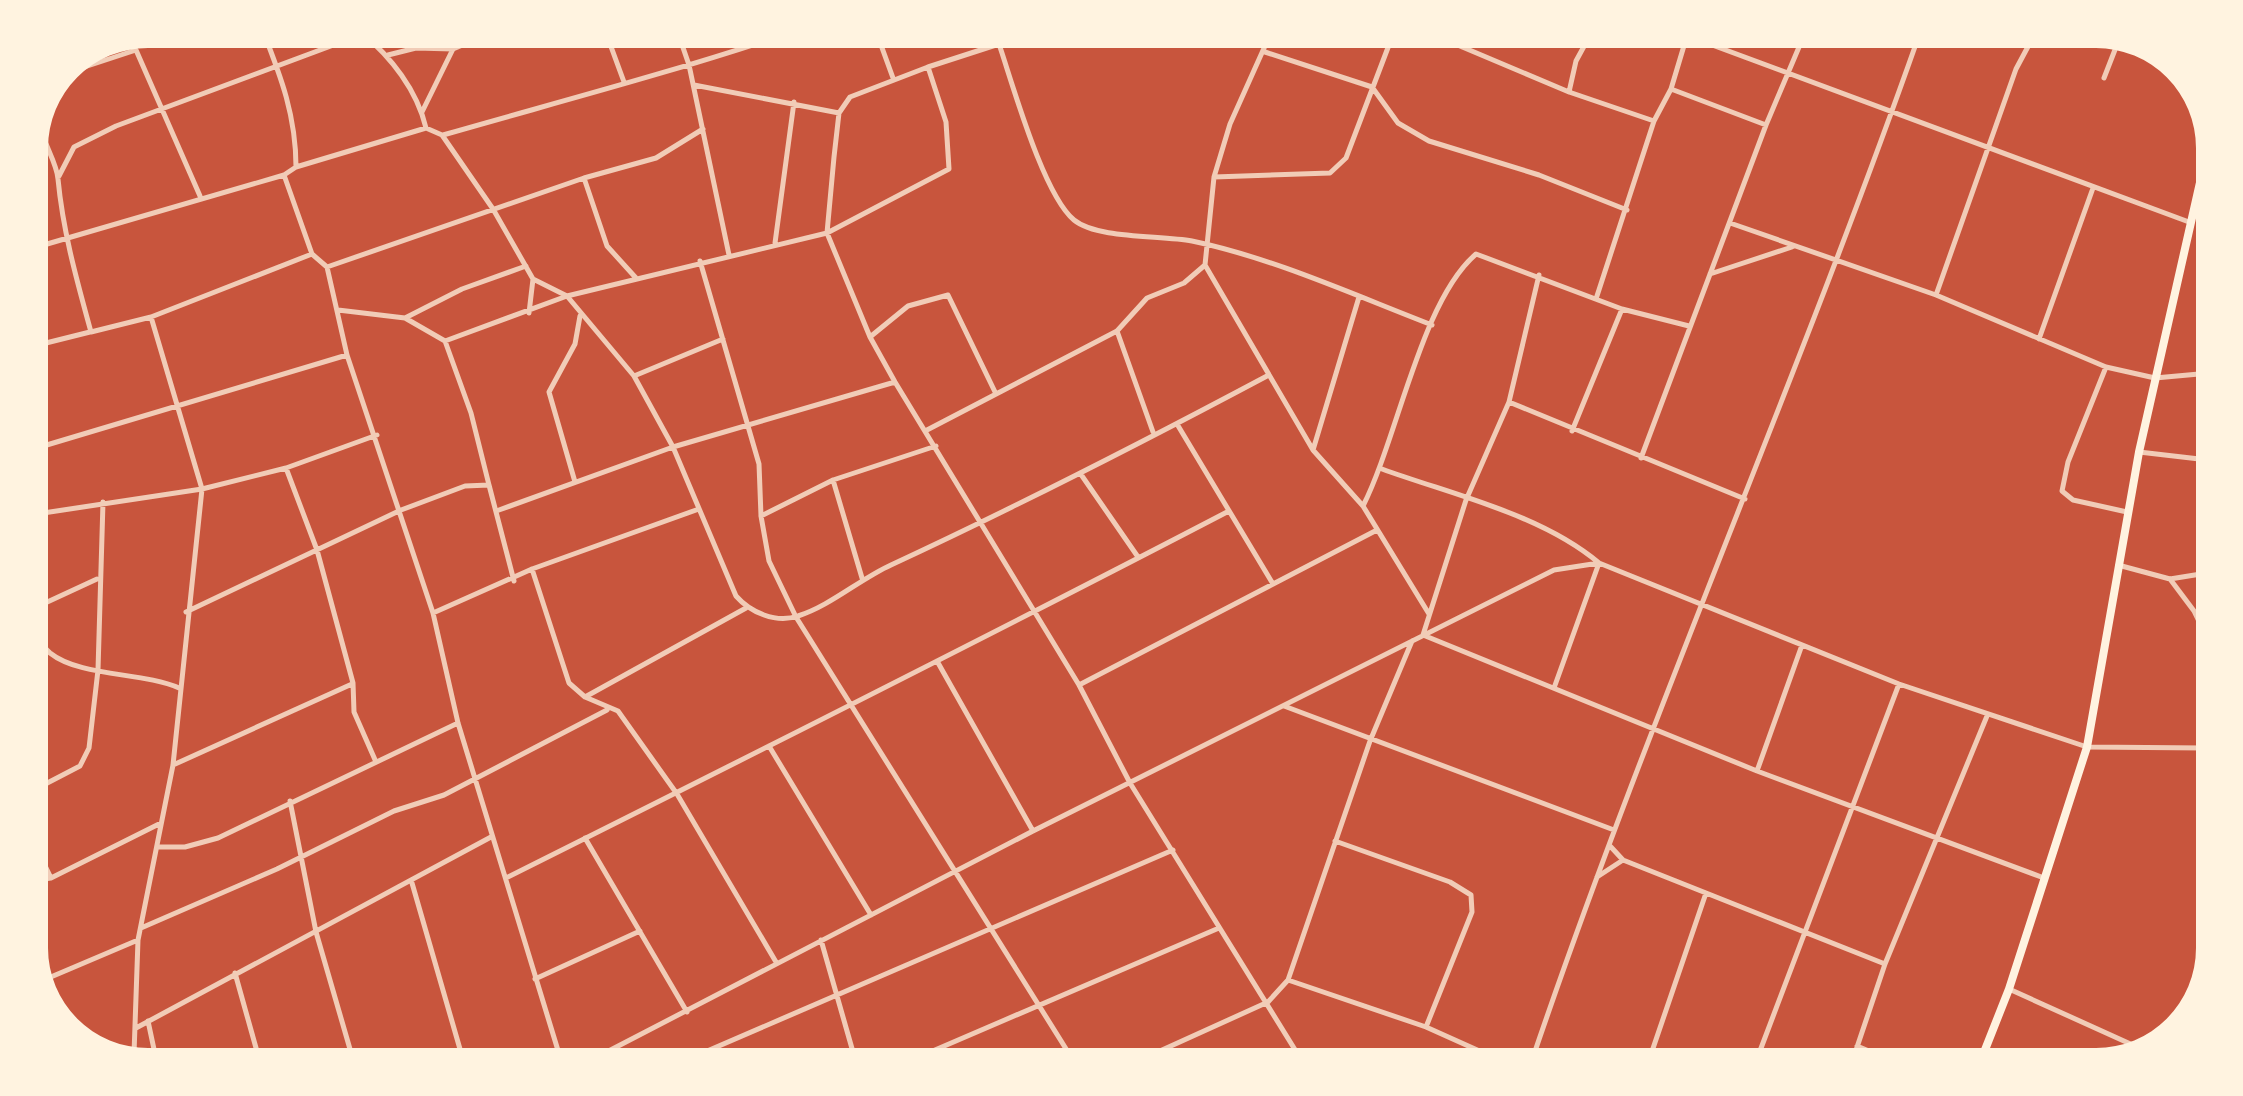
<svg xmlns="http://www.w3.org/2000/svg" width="2243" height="1096" font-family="'Source Sans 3',sans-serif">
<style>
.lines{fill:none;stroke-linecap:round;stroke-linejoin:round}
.minor{stroke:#f1ccb7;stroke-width:5}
.secondary{stroke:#fff3e0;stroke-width:8}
</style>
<rect width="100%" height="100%" fill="#c8553d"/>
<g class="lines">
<path class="minor" d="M 263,31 C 281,77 296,116 296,167
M 362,33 C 391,57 417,90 426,128
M 606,33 L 624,82
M 678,33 L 689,65 L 729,255
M 877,34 L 893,78
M 1269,37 L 1230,124 L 1214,177 L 1205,265 L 1313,450 L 1363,506 L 1429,614
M 1441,38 L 1569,92 L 1654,121
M 1696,39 L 2189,222
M 1265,52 L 1372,87 L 1398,123 L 1429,141 L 1539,175 L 1627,210
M 388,55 L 416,48 L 453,49 L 493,32
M 928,67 L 999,44 C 1013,85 1043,194 1074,220 C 1097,239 1160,235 1192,241 C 1273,258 1354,295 1432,325
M 60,75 L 136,50 L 200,196
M 2104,78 L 2118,42
M 694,85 L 839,113
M 1671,89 L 1766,125
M 1569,92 L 1576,61 L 1588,39
M 422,112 L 453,49
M 39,121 C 42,142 57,162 58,179 C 63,232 77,281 91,332 L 151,317 L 312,254
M 443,135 C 558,102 673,72 786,34
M 284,175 L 296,167 L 426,128 L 442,135 L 493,209 L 533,279 L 567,296 L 634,376 L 673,447 L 736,596 C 750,612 776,624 798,616 C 830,606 860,579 891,565 C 1018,506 1143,442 1267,376
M 59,176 L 74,147 L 116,126 L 363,34
M 1214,177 L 1330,173 L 1346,158 L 1392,37
M 584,178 L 607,246 L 636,278
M 2196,206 L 2212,201
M 1730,223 L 1936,295 L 2106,367 L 2155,378 L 2210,373
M 775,243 L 794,102
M 30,249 L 284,175 L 312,254 L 327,267 L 347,355 L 433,613 L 458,723 L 560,1057
M 700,261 L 759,464 L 761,516 L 769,561 L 796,617 L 1073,1060
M 327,267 L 584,178 L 656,158 L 703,129
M 1710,274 L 1792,247
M 1936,295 L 2016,69 L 2031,41
M 1596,299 L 1654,121 L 1671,89 L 1686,39
M 338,310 L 405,318 L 445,341 L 567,296 L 827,233 L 949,169 L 946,122 L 928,67 L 850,97 L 839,113 L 834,157 L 827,233 L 870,337 L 895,382 L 1079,685 L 1130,783 L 1302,1061
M 529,313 L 533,279
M 151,317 L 202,489 L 286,468 L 377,435
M 405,318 L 462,289 L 526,266
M 1117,331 L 1153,432
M 870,337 L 908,306 L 948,295 L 996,394
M 2039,339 L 2093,188
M 445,341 L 471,413 L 489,485
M 30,347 L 90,332
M 2106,367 L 2068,462 L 2062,491 L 2073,500 L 2127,512
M 634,376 L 723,339
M 1509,402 L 1745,499
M 1177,424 L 1273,584
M 927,430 L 1117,331 L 1147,298 L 1184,283 L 1205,265
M 1572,431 L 1622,309
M 30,450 L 347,355
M 1313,450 L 1359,297
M 2139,452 L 2208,460
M 1641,458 L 1766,125 L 1802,40
M 286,468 L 317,550 L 353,683 L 354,712 L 376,762
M 1382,469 C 1453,495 1541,514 1599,563 L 1554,688
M 1080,473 L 1138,557
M 833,480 L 862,578
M 575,482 L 549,392 L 575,344 L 580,316
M 1363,506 C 1398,437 1421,301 1476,254 L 1622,309 L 1689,326
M 499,510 L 673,447 L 895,382
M 30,515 L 202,489 L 173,765 L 138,940 L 134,1054
M 761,516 L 833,480 L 936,446
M 2118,565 L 2170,579 L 2207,573
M 532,569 L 569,683 L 585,697 L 618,711 L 677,794 L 776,962
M 2170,579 L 2194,611 L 2206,636
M 30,610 L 97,579
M 186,612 L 401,510 L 465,486 L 489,485 L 514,581
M 433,613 L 532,569 L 699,509
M 30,628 C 36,636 43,647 50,653 C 80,677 143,672 179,688
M 1423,635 L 1757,771 L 2044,878
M 1423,635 L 1466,500 L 1509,402 L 1539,275
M 937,661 L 1033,831
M 1079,685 L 1377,530
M 585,697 L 746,608
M 1284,706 L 1614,830
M 769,746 L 871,915
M 173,765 L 352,684
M 1757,771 L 1802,645
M 30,792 L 80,766 L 89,748 L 98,670 L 103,502
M 290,801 L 316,932 L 352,1056
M 30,835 L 51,878
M 585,838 L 687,1012
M 1335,841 L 1450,882 L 1471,895 L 1472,912 L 1426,1027
M 157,847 L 185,847 L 218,838 L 458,723
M 1611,847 L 1623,860 L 1885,964
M 1597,877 L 1623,860
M 506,878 C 748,757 989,636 1229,511
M 30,881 L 51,878 L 161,823
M 412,883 L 462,1056
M 141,928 L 277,869 L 394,811 L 444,795 L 607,710
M 821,940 L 855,1059
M 235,973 L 258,1055
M 535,979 L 640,931
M 1288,980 L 1426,1027 L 1504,1062
M 39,982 L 138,940
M 2009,989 L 2146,1051
M 148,1021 L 155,1054
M 136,1028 L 491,837
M 1857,1046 L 1902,1065
M 597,1057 L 1033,831 L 1554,570 L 1599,563 L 1899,684 L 2087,747 L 2205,748
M 691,1058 L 1173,850
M 914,1059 L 1219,928
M 1140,1060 L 1268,1002 L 1288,980 L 1370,741 L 1412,641
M 1284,1061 L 1296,1055
M 1531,1063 C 1648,718 1796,384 1917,41
M 1648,1063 L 1706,893
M 1755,1064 L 1899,684
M 1851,1065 L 1885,964 L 1987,716"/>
<path class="secondary" d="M 1979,1065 L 2009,989 L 2087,747 L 2139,452 L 2211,134"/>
</g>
<path d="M0 0H2243V1096H0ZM148 48H2096A100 100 0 0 1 2196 148V948A100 100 0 0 1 2096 1048H148A100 100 0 0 1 48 948V148A100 100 0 0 1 148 48Z" fill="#fff3e0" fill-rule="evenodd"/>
</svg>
